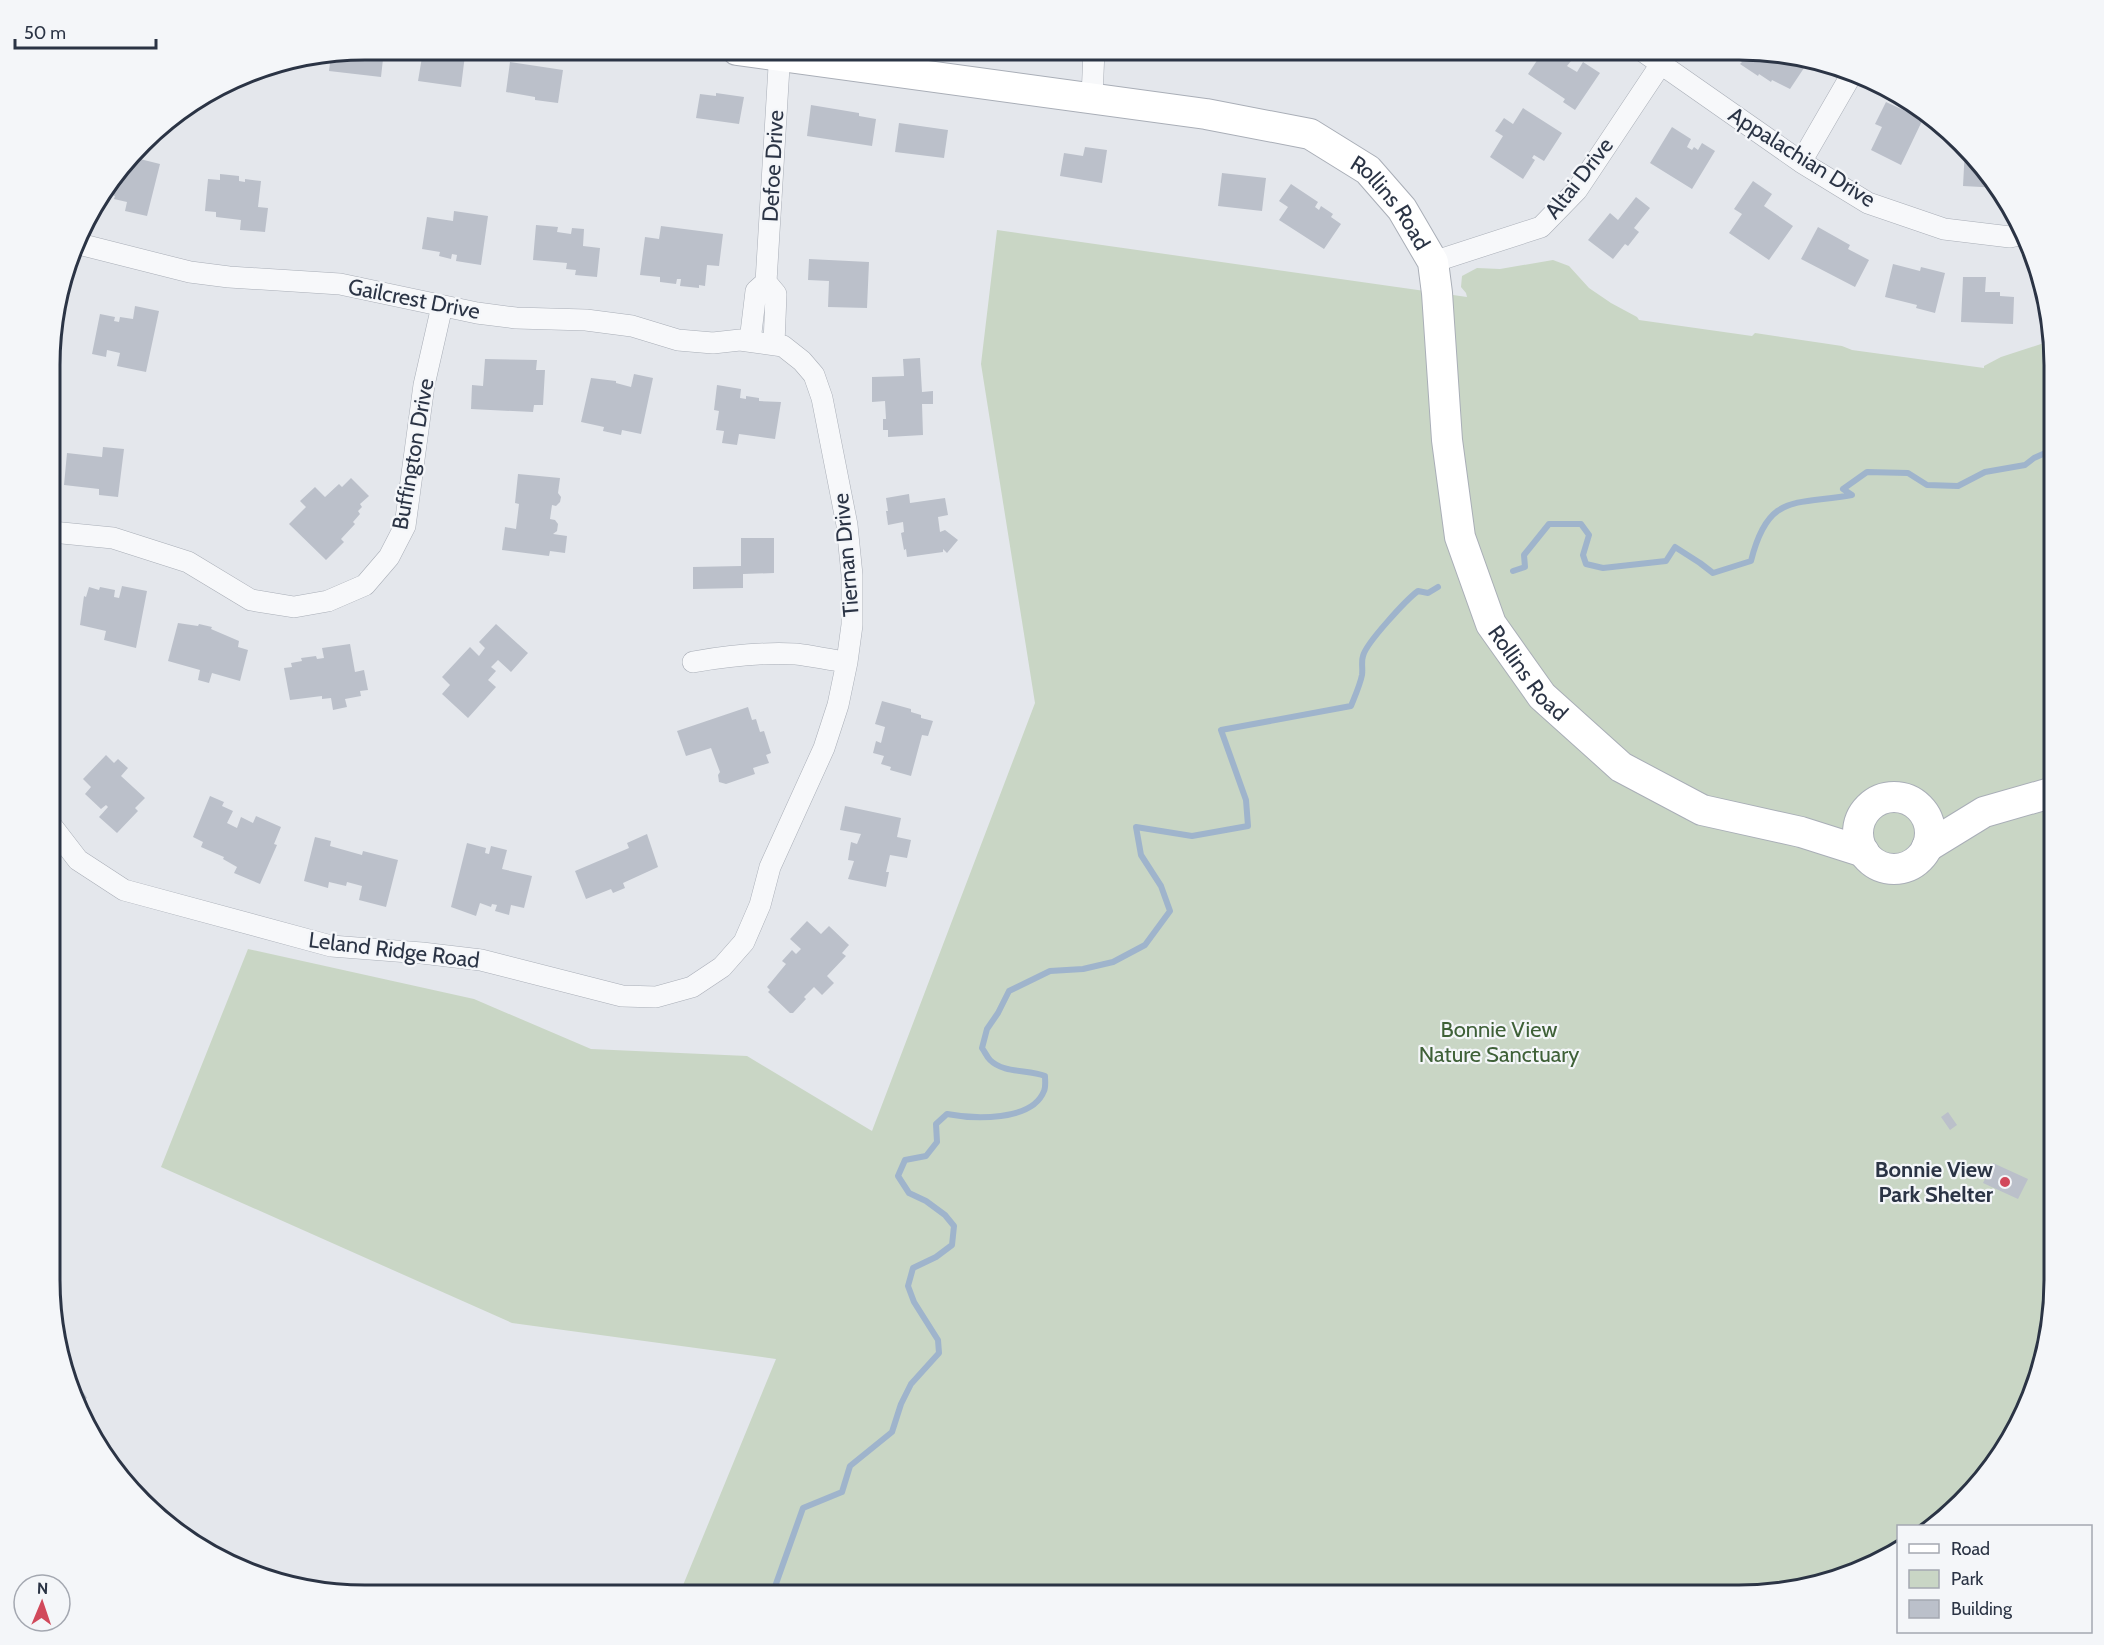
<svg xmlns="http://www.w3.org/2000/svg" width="2104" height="1645" font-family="Cabin,sans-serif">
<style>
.green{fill:#c9d6c5}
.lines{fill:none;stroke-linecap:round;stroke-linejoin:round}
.stream{stroke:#9fb4cc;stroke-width:6}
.building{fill:#bbc0ca}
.street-casing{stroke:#a9aeb7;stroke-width:22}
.secondary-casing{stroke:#a9aeb7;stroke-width:32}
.street{stroke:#f7f8fa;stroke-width:21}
.secondary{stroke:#fff;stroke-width:30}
.poi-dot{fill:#d1495b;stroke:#f4f6f9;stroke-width:2}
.labels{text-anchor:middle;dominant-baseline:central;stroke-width:4.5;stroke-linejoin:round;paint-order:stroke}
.street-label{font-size:22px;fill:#2b3445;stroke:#f4f6f9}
.park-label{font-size:22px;fill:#3f6138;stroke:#f4f6f9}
.poi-label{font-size:22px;font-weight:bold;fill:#2b3445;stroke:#f4f6f9;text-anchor:end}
.rim{fill:none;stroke:#2b3445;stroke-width:3}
</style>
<rect width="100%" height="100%" fill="#e4e7ec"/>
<path class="green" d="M 997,230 L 1467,297 L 1466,293 L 1461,287 L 1462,276 L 1477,268 L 1500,269 L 1553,260 L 1569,266 L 1589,288 L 1611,303 L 1637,317 L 1639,320 L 1752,336 L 1755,333 L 1842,346 L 1852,350 L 1984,368 L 1984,366 L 2001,357 L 2050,341 L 2054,365 L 2054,1301 L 2030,1401 L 1976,1488 L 1935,1526 L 1898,1526 L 1898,1549 L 1860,1571 L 1739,1595 L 679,1595 L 776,1359 L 512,1323 L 161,1167 L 248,949 L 474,999 L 591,1049 L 747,1056 L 872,1131 L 1035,703 L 981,364 Z"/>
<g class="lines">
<path class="stream" d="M 1513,571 L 1525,567 L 1524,555 L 1549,524 L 1581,524 L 1589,535 L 1583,555 L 1586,564 L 1603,568 L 1666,561 L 1675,547 L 1700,563 L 1713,573 L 1751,561 C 1768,493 1794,505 1852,495 L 1843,489 L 1867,472 L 1908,473 L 1927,485 L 1958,486 L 1985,472 L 2025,465 L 2034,458 L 2052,450 L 2054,442
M 772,1595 L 803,1508 L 842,1492 L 850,1466 L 892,1432 L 901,1404 L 911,1384 L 939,1353 L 938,1340 L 914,1302 L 908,1286 L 913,1268 L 936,1257 L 952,1245 L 954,1226 L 945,1215 L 926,1201 L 909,1193 L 898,1176 L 905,1160 L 926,1156 L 937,1142 L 936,1124 L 947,1114 C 973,1119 1032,1122 1044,1091 C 1046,1087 1045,1081 1045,1076 C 1029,1069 1004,1074 990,1060 C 987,1057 985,1052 982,1048 L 987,1029 L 998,1013 L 1009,991 L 1050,971 L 1083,969 L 1113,962 L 1145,945 L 1170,911 L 1161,886 L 1141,855 L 1136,827 L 1192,836 L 1248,826 L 1246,800 L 1221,730 L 1351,706 C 1355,696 1360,685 1362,675 C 1363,669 1361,662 1363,656 C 1366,643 1407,599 1418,591 L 1428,593 L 1438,587"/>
</g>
<path class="building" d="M 365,50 L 384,50 L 381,77 L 329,71 L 331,55 Z
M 1544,50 L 1551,53 L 1555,50 L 1571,61 L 1567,66 L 1577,72 L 1583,62 L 1600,73 L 1575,110 L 1563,102 L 1565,99 L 1528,74 Z
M 1736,50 L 1759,50 L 1808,62 L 1790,89 L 1772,80 L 1771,82 L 1759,74 L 1758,76 L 1740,64 L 1742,62 L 1732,56 Z
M 442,52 L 465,55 L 461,87 L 418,81 L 422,57 L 441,60 Z
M 510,62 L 563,70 L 558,103 L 535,100 L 535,97 L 506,92 Z
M 716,93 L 744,97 L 739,124 L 696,118 L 700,94 L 716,96 Z
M 1886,102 L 1923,119 L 1901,165 L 1871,150 L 1882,127 L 1875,124 Z
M 811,105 L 859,113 L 859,116 L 876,119 L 872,146 L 807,136 Z
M 1523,108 L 1562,133 L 1544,161 L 1534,155 L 1532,158 L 1535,160 L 1523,179 L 1490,157 L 1503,136 L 1495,131 L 1504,118 L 1513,124 Z
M 899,123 L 948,130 L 944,158 L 895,152 Z
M 1672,127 L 1691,139 L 1687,147 L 1692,150 L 1694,147 L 1698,150 L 1702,143 L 1715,151 L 1692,189 L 1650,163 Z
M 1085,147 L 1107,150 L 1102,183 L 1060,176 L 1064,153 L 1083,156 Z
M 1965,148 L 1976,161 L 2000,188 L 1963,186 Z
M 137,152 L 136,158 L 160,164 L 147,216 L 125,211 L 127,202 L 114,199 L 115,196 L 104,192 Z
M 1222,173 L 1266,178 L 1262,211 L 1218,206 Z
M 220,174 L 239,176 L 239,181 L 245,182 L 245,179 L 261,181 L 258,207 L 268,208 L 265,232 L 240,230 L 241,220 L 216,217 L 216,212 L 205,211 L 208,179 L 220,180 Z
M 1753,181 L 1772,194 L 1764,206 L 1793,226 L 1769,260 L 1729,233 L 1742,214 L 1734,209 Z
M 1291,184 L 1318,202 L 1315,207 L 1319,210 L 1321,206 L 1333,214 L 1331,217 L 1341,224 L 1324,249 L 1279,220 L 1288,207 L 1279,201 Z
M 1636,197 L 1650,208 L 1634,228 L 1639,232 L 1628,246 L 1625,244 L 1613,259 L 1588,240 L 1610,213 L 1618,220 Z
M 454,211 L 488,216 L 481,265 L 456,261 L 457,255 L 452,254 L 451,259 L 439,256 L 440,252 L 422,249 L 427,217 L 453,221 Z
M 536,225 L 558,227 L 557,232 L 571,234 L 572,228 L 584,229 L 583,246 L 600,248 L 597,277 L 575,275 L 576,270 L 566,269 L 567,263 L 533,260 Z
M 661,226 L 723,234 L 719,266 L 707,265 L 705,286 L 699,285 L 699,288 L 680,286 L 681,279 L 677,279 L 676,284 L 660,282 L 660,277 L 640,275 L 645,237 L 659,239 Z
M 1818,227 L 1850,245 L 1848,249 L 1869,260 L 1855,287 L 1801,259 Z
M 809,259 L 869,262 L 867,308 L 828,307 L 829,281 L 808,280 Z
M 1893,264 L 1920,271 L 1921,267 L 1945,273 L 1935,313 L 1916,308 L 1917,305 L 1885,297 Z
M 1963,277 L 1986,277 L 1985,292 L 2000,292 L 2000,296 L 2014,297 L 2013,324 L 1961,322 Z
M 135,306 L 159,311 L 146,372 L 117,366 L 120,353 L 107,350 L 106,357 L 92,354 L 100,314 L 115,317 L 114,321 L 119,322 L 120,317 L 133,319 Z
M 920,358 L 922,392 L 933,391 L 933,404 L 922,404 L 923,435 L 888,437 L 888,430 L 883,430 L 883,419 L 886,419 L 885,401 L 872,402 L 872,377 L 904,376 L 903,359 Z
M 485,359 L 537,360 L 536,370 L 545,370 L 543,405 L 534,405 L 533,412 L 471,409 L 472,385 L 483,386 Z
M 634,374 L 653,378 L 641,434 L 622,430 L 621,435 L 603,431 L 604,427 L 581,422 L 591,378 L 616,381 L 616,383 L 631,387 Z
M 717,385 L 741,389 L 740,398 L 746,399 L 746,396 L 759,398 L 759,401 L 781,402 L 775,439 L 739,434 L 737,445 L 722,443 L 724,431 L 716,430 L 719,411 L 714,410 Z
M 103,447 L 124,449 L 118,497 L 99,495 L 99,489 L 64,485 L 67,453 L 102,457 Z
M 518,474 L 560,478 L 558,493 L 561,497 L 560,502 L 556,506 L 552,505 L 550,519 L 555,520 L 558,524 L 557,531 L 553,534 L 567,536 L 565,553 L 550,551 L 549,556 L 502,550 L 505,527 L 516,529 L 519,504 L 515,503 Z
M 351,478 L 369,496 L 360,504 L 362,507 L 358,511 L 360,514 L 353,522 L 355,524 L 341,539 L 344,542 L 326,560 L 289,524 L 306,507 L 300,501 L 315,487 L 325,497 L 339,484 L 342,487 Z
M 909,494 L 910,503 L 945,498 L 948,515 L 938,517 L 940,532 L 945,530 L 958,540 L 947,553 L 943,549 L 943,552 L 907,557 L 906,549 L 904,550 L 901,533 L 904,532 L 903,522 L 888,525 L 886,511 L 888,511 L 886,498 Z
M 741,538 L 774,538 L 774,573 L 743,574 L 743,588 L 693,589 L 693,567 L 741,566 Z
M 122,586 L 147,591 L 136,648 L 104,640 L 106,631 L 80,625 L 84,596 L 86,597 L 89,587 L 99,590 L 100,587 L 115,590 L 114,597 L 119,598 Z
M 52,593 L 53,593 L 56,621 L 52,622 Z
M 178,623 L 198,626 L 199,624 L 212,627 L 211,629 L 239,641 L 238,647 L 248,650 L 240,681 L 212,673 L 209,683 L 198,680 L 200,670 L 168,661 Z
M 496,624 L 528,653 L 511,672 L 498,660 L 491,667 L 496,671 L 488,680 L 496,687 L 468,718 L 442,694 L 450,685 L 442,677 L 470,647 L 479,656 L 485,648 L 479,642 Z
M 350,644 L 355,672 L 364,670 L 368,690 L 360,691 L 361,696 L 345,699 L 347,707 L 333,710 L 331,698 L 322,699 L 322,696 L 290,700 L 284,668 L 292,667 L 291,663 L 302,661 L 301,658 L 316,656 L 317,659 L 324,658 L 322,648 Z
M 882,701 L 911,709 L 911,712 L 921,715 L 921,718 L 933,721 L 928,736 L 922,735 L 911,776 L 890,770 L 891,767 L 881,764 L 884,756 L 873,753 L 876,741 L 881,743 L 885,727 L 875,724 Z
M 748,707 L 752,720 L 756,719 L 760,732 L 764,731 L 771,753 L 766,755 L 769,763 L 753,768 L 755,774 L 726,784 L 719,782 L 718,775 L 720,772 L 711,748 L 686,756 L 677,731 Z
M 106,755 L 114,763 L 118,759 L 128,768 L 121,776 L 145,798 L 135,808 L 138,811 L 117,833 L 99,817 L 108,807 L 106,805 L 101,809 L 85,794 L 91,787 L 83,779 Z
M 210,796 L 224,802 L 222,806 L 233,811 L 227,823 L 237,828 L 241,817 L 253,823 L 256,816 L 281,827 L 274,844 L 277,845 L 260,884 L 234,873 L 237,867 L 223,859 L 224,857 L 201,847 L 203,842 L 193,837 Z
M 845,806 L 901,818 L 897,837 L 911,840 L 907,858 L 890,855 L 886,872 L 889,872 L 886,887 L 848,879 L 854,861 L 848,860 L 851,842 L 857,844 L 861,834 L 840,830 Z
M 647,834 L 658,867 L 623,883 L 625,888 L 613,893 L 611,889 L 586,899 L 575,871 L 629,848 L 627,843 Z
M 315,837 L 331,841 L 330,846 L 362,855 L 363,851 L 398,860 L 386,907 L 359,900 L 362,886 L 347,882 L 346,886 L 329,882 L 328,888 L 304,881 Z
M 467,843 L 486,848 L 485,853 L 489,854 L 491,846 L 507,850 L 502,869 L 532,876 L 524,908 L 511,905 L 509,915 L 495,911 L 497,905 L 492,904 L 491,907 L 480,903 L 476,916 L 451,907 Z
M 807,921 L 821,934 L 829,926 L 849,945 L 842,953 L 846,956 L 827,976 L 834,983 L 822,995 L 814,987 L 804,997 L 806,999 L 793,1013 L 790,1013 L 768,992 L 770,990 L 767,987 L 786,964 L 782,961 L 792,950 L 796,954 L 801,949 L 790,939 Z
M 1948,1112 L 1957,1125 L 1950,1130 L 1941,1117 Z
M 1993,1163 L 2028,1179 L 2018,1199 L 1983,1183 Z
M 69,1369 L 87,1398 L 78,1404 Z"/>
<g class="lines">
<g class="street-casing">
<path id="street" d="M 1641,50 L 1801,162 L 1868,203 L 1944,229 L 2010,237 L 2025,234
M 1092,98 L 1094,50
M 1801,162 L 1853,72
M 1433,262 L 1541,227 L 1577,190 L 1661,64
M 750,341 L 756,291 L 766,282
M 774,344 L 776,294 L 766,282 L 780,50
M 52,532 L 113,538 L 188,562 L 251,600 L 294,607 L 328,601 L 365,585 L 389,557 L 405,526 L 424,385 L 442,306
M 693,662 C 727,656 761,652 796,654 C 813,656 830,660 847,662
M 51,825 L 78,860 L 124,890 L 331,946 L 422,953 L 481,960 L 622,996 L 656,997 L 692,987 L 722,967 L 744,942 L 760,905 L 770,867 L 824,748 L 838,705 L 847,662 L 852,625 L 852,575 L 847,525 L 822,398 L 814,375 L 802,361 L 783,346 L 740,340 L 713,343 L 678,340 L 632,326 L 586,320 L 516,318 L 477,313 L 340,284 L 229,277 L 190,272 L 79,244"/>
</g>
<g class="secondary-casing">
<g id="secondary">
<path id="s1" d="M 737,50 L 1206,114 L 1310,134 L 1368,170 L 1402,209 L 1433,262 L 1437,293 L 1447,440 L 1460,537 L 1491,624 L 1542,696 L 1621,767 L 1702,810 L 1801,832 L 1864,852"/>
<circle cx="1894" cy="833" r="36"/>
<path d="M 1927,847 L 1984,812 L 2054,792"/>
</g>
</g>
<use href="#street" class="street"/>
<use href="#secondary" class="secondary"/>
</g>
<circle class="poi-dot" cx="2005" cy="1182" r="6"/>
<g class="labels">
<g class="street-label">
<text transform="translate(1802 157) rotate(32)">Appalachian Drive</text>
<text transform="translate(773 166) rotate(-87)">Defoe Drive</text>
<text transform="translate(1579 178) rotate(-52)">Altai Drive</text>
<text stroke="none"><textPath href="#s1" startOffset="687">Rollins Road</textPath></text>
<text transform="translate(414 299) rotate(11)">Gailcrest Drive</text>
<text transform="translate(413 454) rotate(-80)">Buffington Drive</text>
<text transform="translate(846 555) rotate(-95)">Tiernan Drive</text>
<text stroke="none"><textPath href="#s1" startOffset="1191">Rollins Road</textPath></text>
<text transform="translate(394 950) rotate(7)">Leland Ridge Road</text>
</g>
<g class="park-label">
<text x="1499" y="1029">Bonnie View<tspan x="1499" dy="25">Nature Sanctuary</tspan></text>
</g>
<g class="poi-label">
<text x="1993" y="1169">Bonnie View<tspan x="1993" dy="25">Park Shelter</tspan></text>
</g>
</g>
<path d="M0 0H2104V1645H0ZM365 60H1739A305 305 0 0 1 2044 365V1280A305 305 0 0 1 1739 1585H365A305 305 0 0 1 60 1280V365A305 305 0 0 1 365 60Z" fill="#f4f6f9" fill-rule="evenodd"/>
<path class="rim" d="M365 60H1739A305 305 0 0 1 2044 365V1280A305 305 0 0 1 1739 1585H365A305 305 0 0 1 60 1280V365A305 305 0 0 1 365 60Z"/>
<rect x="1897" y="1525" width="195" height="108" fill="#f4f6f9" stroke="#a4a8b1" stroke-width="1.5"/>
<rect x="1909" y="1544" width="30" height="9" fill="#ffffff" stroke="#a4a8b1" stroke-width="1.5"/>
<text x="1951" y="1555" font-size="18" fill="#2b3445">Road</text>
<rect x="1909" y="1570" width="30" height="18" fill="#c9d6c5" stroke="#a4a8b1" stroke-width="1.5"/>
<text x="1951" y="1585" font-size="18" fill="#2b3445">Park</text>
<rect x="1909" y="1600" width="30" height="18" fill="#bbc0ca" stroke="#a4a8b1" stroke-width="1.5"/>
<text x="1951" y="1615" font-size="18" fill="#2b3445">Building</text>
<g transform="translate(42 1603) rotate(2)"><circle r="28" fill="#f4f6f9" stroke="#a4a8b1" stroke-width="1.5"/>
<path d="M0-4.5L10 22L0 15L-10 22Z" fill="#d1495b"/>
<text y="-9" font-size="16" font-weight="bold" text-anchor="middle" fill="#2b3445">N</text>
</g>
<path d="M15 39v9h141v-9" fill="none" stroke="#2b3445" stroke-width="3"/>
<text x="24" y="39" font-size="18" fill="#2b3445" stroke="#f4f6f9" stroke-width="4.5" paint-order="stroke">50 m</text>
</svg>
